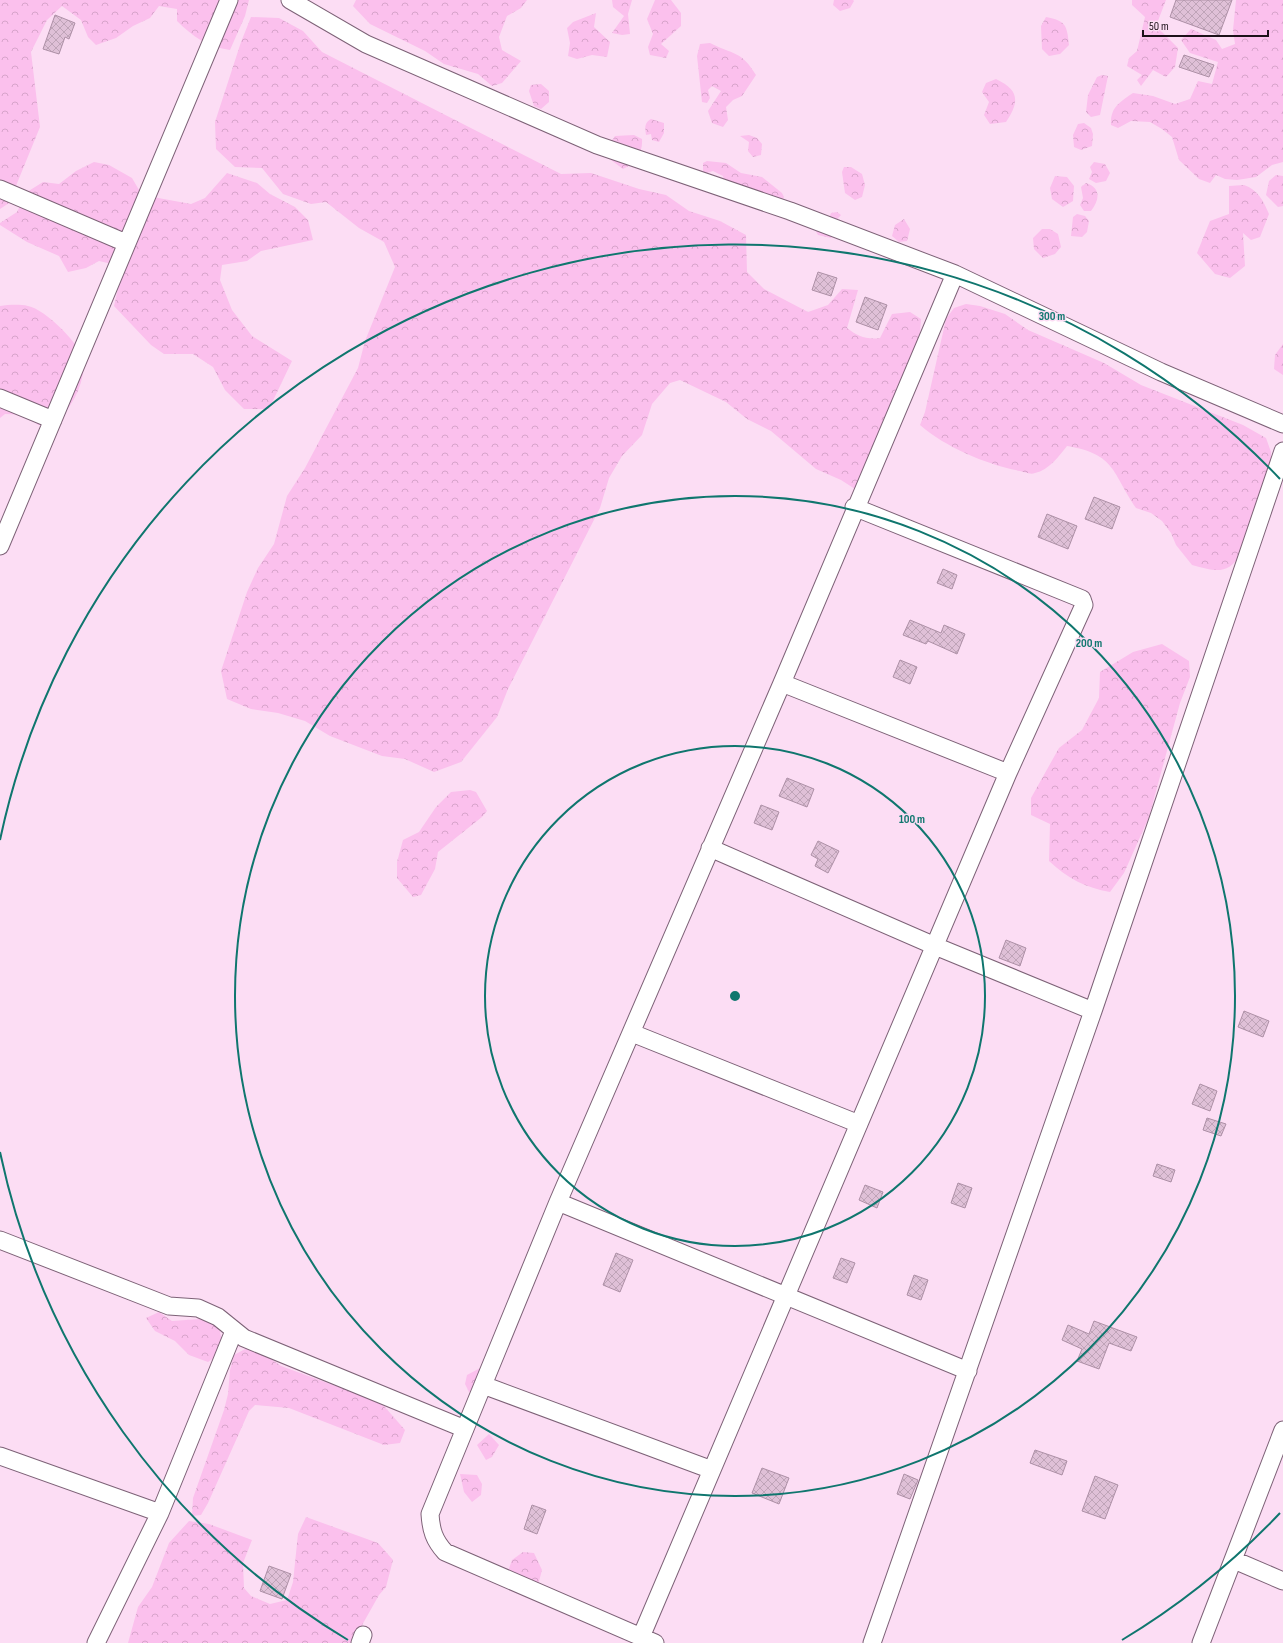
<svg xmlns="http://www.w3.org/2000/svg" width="1283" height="1643" font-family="'Sofia Sans Condensed',sans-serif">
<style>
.forest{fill:url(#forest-crowns)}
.building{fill:url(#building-cross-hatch);stroke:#ad90a6}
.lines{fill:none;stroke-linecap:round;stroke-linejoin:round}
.minor-casing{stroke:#7d6277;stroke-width:19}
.minor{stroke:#fff;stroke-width:17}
.ring{fill:none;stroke:#0f766e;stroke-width:2}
.centre{fill:#0f766e;stroke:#fcddf4;stroke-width:2}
.ring-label{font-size:12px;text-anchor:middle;font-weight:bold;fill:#0f766e;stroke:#fcddf4;stroke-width:3;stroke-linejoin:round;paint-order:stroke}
</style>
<defs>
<pattern id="forest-crowns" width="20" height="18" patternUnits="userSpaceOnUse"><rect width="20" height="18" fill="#fbc0ed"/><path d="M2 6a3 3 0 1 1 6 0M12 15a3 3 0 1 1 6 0" fill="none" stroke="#d7a4cb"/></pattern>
<pattern id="building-cross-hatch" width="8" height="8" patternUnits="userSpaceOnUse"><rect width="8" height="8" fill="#dfc0d7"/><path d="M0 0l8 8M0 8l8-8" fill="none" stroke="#bfa4b8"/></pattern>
</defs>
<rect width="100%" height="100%" fill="#fcddf4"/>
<path class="forest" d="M 0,0 L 249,0 L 245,16 L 230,50 C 208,47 193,37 177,21 L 177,9 L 159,6 L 150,18 L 133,26 L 116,38 L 96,45 L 88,37 L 81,20 L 62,6 L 47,20 L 31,52 L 40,127 L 9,203 L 0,209 Z
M 356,0 L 527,0 L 521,8 L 507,16 L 499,37 L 502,50 L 521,61 L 502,83 L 492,86 L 478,74 L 444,64 L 425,51 L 370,24 L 353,6 Z
M 612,0 L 632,0 L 628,14 L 630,34 L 622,35 L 612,33 L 624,16 L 613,7 Z
M 655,0 L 671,0 L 681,13 L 681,26 L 661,44 L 669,51 L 666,58 L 650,55 L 648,47 L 653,34 L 647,19 Z
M 834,0 L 853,0 L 854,1 L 850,8 L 840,11 L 833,5 Z
M 1132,0 L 1166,0 L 1156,26 L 1178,48 L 1175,67 L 1166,77 L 1153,70 L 1141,86 L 1137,80 L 1142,75 L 1127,66 L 1129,58 L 1137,51 L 1145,17 L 1132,5 Z
M 1236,0 L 1283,0 L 1283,162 L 1272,165 L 1256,177 L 1237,180 L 1225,179 L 1216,175 L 1210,183 L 1199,179 L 1179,160 L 1172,137 L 1162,129 L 1150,122 L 1131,121 L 1118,128 L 1111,125 C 1110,107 1120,102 1133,93 L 1153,96 L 1175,104 L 1190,99 L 1198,81 L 1212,84 L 1218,62 L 1190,53 L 1181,40 L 1191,29 L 1216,40 L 1222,49 L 1235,44 L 1233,30 Z
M 596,13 L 594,27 L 610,42 L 607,57 L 592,55 L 577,59 L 568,56 L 570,43 L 567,28 L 573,22 Z
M 251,17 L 279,18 L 303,31 L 322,52 L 561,174 L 591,173 L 639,189 L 666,195 L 689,211 L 720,221 L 746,235 L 747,272 L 764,289 L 808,312 L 828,305 L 842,289 L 858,290 L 847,328 C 857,336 867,340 880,338 L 892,314 L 910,312 L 921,319 L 919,348 L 855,489 L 841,480 L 816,469 L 771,431 L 747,419 L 726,402 L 680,380 L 670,383 L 652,404 L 642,435 L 622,456 L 609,478 L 600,508 L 508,689 L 497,717 L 461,762 L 434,772 L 405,759 L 382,756 L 330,736 L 305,721 L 278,713 L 251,709 L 227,699 L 221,671 L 247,592 L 258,568 L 274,544 L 287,496 L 305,468 L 358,368 L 365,341 L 395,267 L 384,242 L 359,228 L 326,202 L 311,204 L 283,194 L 262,168 L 235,167 L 216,149 L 215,122 L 241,42 Z
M 1046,17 C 1066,21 1067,25 1069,45 L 1060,54 L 1049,56 L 1042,49 L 1041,26 Z
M 710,43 C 733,55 741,50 756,75 L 742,96 L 733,100 L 726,107 L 728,120 L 723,127 L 712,123 L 708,111 L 721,91 L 712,86 L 708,90 L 710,98 L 707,103 L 702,102 L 697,56 L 700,44 Z
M 1102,75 L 1108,76 L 1100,115 L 1091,117 L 1086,112 L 1088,95 L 1097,77 Z
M 996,79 C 1019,90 1020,101 1006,122 L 990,124 L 984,115 L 989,102 L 982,92 L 986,83 Z
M 541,84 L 549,91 L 549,102 L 541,109 L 534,106 L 529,91 L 531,85 Z
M 651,119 L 664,123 L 664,133 L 659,142 L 652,140 L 651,134 L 646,135 C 645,128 644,123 651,119 Z
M 1084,123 L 1091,128 L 1093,134 L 1092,146 L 1081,150 L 1074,147 L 1073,135 L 1078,124 Z
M 634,135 L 642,139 C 643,153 636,163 623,169 L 611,160 L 608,147 L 615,136 Z
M 749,135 L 757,138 L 762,144 L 761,155 L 753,157 L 748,151 L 749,142 L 740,136 Z
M 707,161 L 726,163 L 741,173 L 762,177 L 782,193 L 784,197 L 780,205 L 725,189 L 723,176 L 713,171 L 703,174 L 703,163 Z
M 94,162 L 109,165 L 132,178 L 142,195 L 191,204 L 205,198 L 227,173 L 257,183 L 270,194 L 295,207 L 308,220 L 313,240 L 261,251 L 247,261 L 222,265 L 220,280 L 232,310 L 252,336 L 292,361 L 269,409 L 244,409 L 225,390 L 213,367 L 193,354 L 164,354 L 151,345 L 114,306 L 121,276 L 112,264 L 99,261 L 86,268 L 68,272 L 59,256 L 27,242 L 0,225 L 0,223 L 17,212 L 27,192 L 43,182 L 59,184 L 76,171 Z
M 1094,162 L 1105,164 L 1110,173 L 1106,181 L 1096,183 L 1089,179 L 1092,172 L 1090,167 Z
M 844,167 L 851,167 L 862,174 L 865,185 L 862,197 L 855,200 L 845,193 L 842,172 Z
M 1276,175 L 1283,176 L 1283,206 L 1278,207 L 1266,195 L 1269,181 Z
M 1055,176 L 1067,177 L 1074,186 L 1073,201 L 1063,207 L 1052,199 L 1050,188 Z
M 1086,183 C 1101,188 1100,199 1091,211 L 1084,211 L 1080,205 L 1083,198 L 1081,187 Z
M 1244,185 C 1258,190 1263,200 1269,214 L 1260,237 L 1251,240 L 1243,233 L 1245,266 L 1230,278 L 1215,274 L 1197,253 L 1210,221 L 1229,214 L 1229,186 Z
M 837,212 L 841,215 L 833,224 L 834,234 L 831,238 L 818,235 L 814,228 L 828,221 L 831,213 Z
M 1077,214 L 1085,216 L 1089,221 L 1087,232 L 1082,237 L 1071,236 L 1073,217 Z
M 904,219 L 910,229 L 907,241 L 899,242 L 892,236 L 895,225 Z
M 1042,229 L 1050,229 L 1058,234 L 1061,247 L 1055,254 L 1043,258 L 1034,249 L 1033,238 Z
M 966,304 L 980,306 L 1005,314 L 1028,330 L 1104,363 L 1141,385 L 1243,425 L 1266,438 L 1271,452 L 1271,467 L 1241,554 C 1227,576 1215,571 1192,565 L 1176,545 L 1171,533 L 1162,521 L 1151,513 L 1136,508 C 1112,473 1116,454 1067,446 C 1059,456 1049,470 1035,473 C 1031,475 1024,472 1020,471 C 985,464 947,448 920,425 L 925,412 L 946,319 L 954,308 Z
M 0,306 C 8,305 19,304 28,306 C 45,309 85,347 84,366 C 82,389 71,409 54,424 L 38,425 L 29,415 L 5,414 L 0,418 Z
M 1283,344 L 1283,375 L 1274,369 L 1275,355 Z
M 1162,644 L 1189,661 L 1190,677 L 1180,703 L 1149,817 L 1124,873 L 1110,892 C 1086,888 1067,878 1049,861 L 1050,824 L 1031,815 L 1031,798 L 1059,748 L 1082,730 L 1099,698 L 1100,672 L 1133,652 Z
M 470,790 L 476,792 L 487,811 L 482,817 L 438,852 L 435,869 L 421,895 L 413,897 L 397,878 L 397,862 L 403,840 L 419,832 L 436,807 L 451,792 Z
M 159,1312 L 172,1321 L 200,1319 L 219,1327 L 224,1351 L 208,1362 L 189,1355 L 175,1341 L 155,1331 L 146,1318 Z
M 247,1348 L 264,1354 L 281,1366 L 366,1397 L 384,1406 L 405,1430 L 400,1443 L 384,1445 L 289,1408 L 255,1405 L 249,1411 L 208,1503 L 201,1515 L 192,1516 L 193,1498 L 224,1410 L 228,1394 L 230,1370 L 234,1355 Z
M 482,1367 L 478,1396 L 469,1392 L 465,1384 L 467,1375 Z
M 489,1434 L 499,1445 L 492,1457 L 486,1460 L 477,1445 Z
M 460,1474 L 477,1475 L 482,1484 L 481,1495 L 472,1502 L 464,1492 Z
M 306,1517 L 378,1543 L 393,1560 L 386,1587 L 379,1595 L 352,1643 L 128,1643 L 138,1607 L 152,1587 L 169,1543 L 189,1521 L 209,1524 L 252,1540 L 243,1563 L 244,1588 L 251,1596 L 270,1604 L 287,1600 L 293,1582 L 298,1534 Z
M 523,1552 L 534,1553 L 542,1570 L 538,1585 L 506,1577 L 512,1560 Z"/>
<path class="building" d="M 1176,0 L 1232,0 L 1219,35 L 1170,17 Z
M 55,15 L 75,23 L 69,39 L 65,37 L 59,54 L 43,49 Z
M 1184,55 L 1214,65 L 1209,77 L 1179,67 Z
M 818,272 L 837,278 L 831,296 L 812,290 Z
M 865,297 L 887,305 L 878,330 L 856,322 Z
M 1094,497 L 1120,507 L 1112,529 L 1085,519 Z
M 1047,514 L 1077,526 L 1068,549 L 1038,537 Z
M 943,569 L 957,575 L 952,589 L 937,583 Z
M 910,620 L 941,633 L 944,625 L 965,634 L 957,654 L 928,641 L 926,644 L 903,635 Z
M 900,660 L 917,667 L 910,684 L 893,677 Z
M 787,778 L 814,789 L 807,807 L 779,796 Z
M 761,805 L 779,812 L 772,830 L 754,823 Z
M 818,841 L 839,851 L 828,873 L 815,866 L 818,859 L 811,855 Z
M 1006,940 L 1026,948 L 1020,966 L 999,958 Z
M 1244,1011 L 1269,1021 L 1263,1037 L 1238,1027 Z
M 1200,1084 L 1217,1091 L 1210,1111 L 1192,1104 Z
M 1207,1118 L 1226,1124 L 1221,1136 L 1203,1130 Z
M 1157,1164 L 1175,1170 L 1171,1182 L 1153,1176 Z
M 958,1183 L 972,1188 L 965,1208 L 951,1203 Z
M 865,1185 L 883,1192 L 877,1208 L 859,1200 Z
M 616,1253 L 633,1260 L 620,1292 L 603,1285 Z
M 841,1258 L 855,1263 L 847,1283 L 833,1278 Z
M 914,1275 L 928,1280 L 921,1300 L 907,1295 Z
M 1094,1321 L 1137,1337 L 1131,1351 L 1109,1343 L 1099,1369 L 1077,1361 L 1082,1349 L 1062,1340 L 1068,1325 L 1089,1334 Z
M 1035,1450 L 1067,1461 L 1062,1475 L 1030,1463 Z
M 762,1468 L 789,1478 L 779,1504 L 752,1493 Z
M 904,1474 L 918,1480 L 910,1499 L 897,1494 Z
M 1095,1476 L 1118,1485 L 1105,1519 L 1082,1511 Z
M 532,1505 L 546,1510 L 537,1534 L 524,1529 Z
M 269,1566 L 291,1574 L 282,1599 L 260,1591 Z"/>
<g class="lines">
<g class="minor-casing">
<path id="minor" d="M 290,0 L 366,44 L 597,145 L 790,211 L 955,274 L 1161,372 L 1283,424
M 0,189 L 126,243
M 0,398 L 53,420
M 0,546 L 229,0
M 782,683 L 1008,773
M 710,848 L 935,946 L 1093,1011
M 632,1033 L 859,1124
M 558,1202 L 968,1371
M 0,1240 L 169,1306 L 198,1308 L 218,1317 L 244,1338 L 465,1429
M 483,1385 L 712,1470
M 0,1456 L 160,1513
M 1234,1560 L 1283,1581
M 641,1637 L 1008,773 L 1084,605 L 1082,599 L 854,507
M 96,1643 L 160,1513 L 234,1331
M 360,1643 L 363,1635
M 655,1643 L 445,1552 C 434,1540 431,1530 430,1514 L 558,1202 L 782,683 L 955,274
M 872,1643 L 1093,1011 L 1283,451
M 1201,1643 L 1283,1430"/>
</g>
<use href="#minor" class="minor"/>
</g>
<g class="ring">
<circle cx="735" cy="996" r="250"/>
<circle cx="735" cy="996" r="500"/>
<path d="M1280 1513A751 751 0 0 1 1122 1640M348 1640A751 751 0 0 1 0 1152M0 840A751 751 0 0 1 1280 479"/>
</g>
<circle cx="735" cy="996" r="6" class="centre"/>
<g class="ring-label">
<text x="1052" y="320">300 m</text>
<text x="1089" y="647">200 m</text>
<text x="912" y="823">100 m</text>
</g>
<path d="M1143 30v6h125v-6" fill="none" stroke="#1c1119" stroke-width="2"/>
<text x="1149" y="30" font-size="12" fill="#1c1119" stroke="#fcddf4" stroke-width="3" paint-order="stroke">50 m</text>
</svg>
